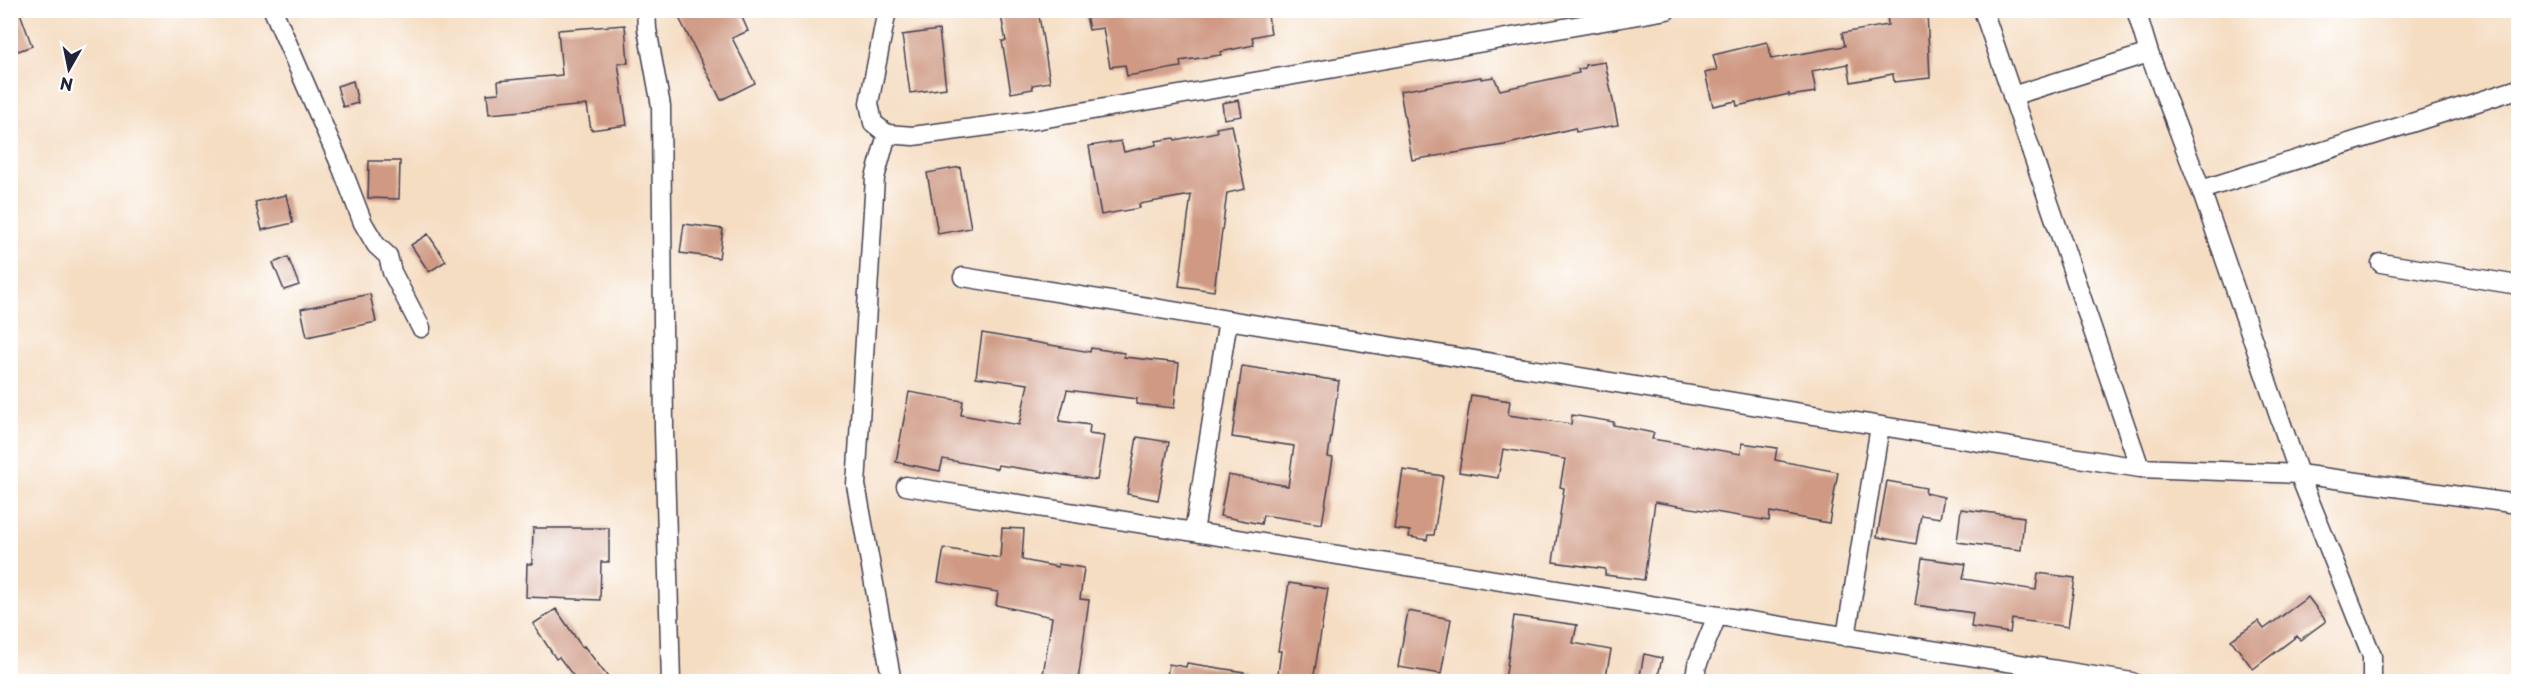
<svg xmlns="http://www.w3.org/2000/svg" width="2529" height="692" font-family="'Playpen Sans',sans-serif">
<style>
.building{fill:#cf9983}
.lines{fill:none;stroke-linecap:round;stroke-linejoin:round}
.minor-casing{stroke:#423e4f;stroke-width:21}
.minor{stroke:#fff;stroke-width:18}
</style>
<rect width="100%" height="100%" fill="#fff"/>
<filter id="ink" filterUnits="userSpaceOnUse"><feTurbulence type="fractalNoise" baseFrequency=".0167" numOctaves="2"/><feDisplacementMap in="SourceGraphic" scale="12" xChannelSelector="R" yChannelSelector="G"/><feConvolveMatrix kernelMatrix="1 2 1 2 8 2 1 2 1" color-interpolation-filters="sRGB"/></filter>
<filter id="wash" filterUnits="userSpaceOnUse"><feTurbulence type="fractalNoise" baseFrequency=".008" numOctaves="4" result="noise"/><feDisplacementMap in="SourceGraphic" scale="24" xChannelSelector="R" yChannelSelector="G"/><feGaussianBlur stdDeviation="1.35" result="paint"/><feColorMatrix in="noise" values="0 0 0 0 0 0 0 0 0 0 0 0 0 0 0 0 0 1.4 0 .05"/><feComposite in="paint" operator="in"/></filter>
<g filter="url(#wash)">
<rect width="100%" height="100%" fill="#f5ddc2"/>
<g id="blocks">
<path class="building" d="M 10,10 L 19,10 L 32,46 L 10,54 Z
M 675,10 L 739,10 L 748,31 L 732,38 L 755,83 L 721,100 Z
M 1032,10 L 1038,10 L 1050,82 L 1032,85 L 1033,89 L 1011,93 L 1002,41 L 1006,41 L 1001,16 Z
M 1085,10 L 1152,10 L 1153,15 L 1183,10 L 1267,10 L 1271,33 L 1252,37 L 1254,45 L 1220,52 L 1221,55 L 1180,61 L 1181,67 L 1127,76 L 1125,65 L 1110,67 L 1103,28 L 1089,30 Z
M 1927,11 L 1930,78 L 1894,82 L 1893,74 L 1851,82 L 1848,64 L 1812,71 L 1816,92 L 1789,96 L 1789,94 L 1737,106 L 1736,101 L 1713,106 L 1705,73 L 1717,70 L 1713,55 L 1767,42 L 1771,59 L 1845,46 L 1842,33 L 1888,25 L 1887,14 Z
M 625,25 L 628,63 L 618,63 L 627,125 L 591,130 L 587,105 L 489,114 L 487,94 L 499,93 L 498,81 L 562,75 L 558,30 Z
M 939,30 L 946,88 L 910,93 L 902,35 Z
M 1605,62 L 1618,125 L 1576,132 L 1575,128 L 1504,145 L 1412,160 L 1400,91 L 1481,77 L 1481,79 L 1494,77 L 1500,90 L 1579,73 L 1578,69 L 1585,68 L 1585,65 Z
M 353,81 L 358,103 L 343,107 L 337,86 Z
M 1239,100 L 1242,116 L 1224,119 L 1222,103 Z
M 1232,125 L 1245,189 L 1227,193 L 1214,291 L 1179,286 L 1191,195 L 1139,204 L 1140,208 L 1101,215 L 1089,146 L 1121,141 L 1124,152 L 1156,145 L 1156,141 L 1174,138 L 1175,140 L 1217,132 L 1216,128 Z
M 369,161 L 400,161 L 399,199 L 368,198 Z
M 960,167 L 971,228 L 938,234 L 927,173 Z
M 286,195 L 293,223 L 262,230 L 255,202 Z
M 684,224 L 723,229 L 719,258 L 680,253 Z
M 428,234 L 446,261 L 429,272 L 411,245 Z
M 288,257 L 299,285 L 284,290 L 273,263 Z
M 370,294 L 376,322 L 307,337 L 301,309 Z
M 982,333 L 1090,352 L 1091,348 L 1124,353 L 1124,357 L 1179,363 L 1174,408 L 1136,404 L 1137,399 L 1067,390 L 1059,421 L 1090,425 L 1089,434 L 1104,436 L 1097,480 L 998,465 L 997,469 L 943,459 L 940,471 L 896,462 L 909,392 L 963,401 L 961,415 L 1019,425 L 1028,384 L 976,377 Z
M 1242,366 L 1339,381 L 1328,457 L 1333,458 L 1322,524 L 1263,515 L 1261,524 L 1220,516 L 1228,475 L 1288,486 L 1294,446 L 1232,437 Z
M 1471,395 L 1510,401 L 1508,415 L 1571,424 L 1572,415 L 1614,422 L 1613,425 L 1654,433 L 1652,439 L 1741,454 L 1742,443 L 1777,448 L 1775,460 L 1838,472 L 1829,523 L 1770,512 L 1769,521 L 1655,502 L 1644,580 L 1605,575 L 1605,569 L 1553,562 L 1564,488 L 1560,487 L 1565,459 L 1503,449 L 1498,478 L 1459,472 Z
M 1137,437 L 1169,442 L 1158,500 L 1127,494 Z
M 1403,470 L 1443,476 L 1434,535 L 1428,535 L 1427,540 L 1409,537 L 1410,531 L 1394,529 Z
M 1887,481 L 1926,488 L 1925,493 L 1944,497 L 1940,518 L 1921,515 L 1916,544 L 1877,537 Z
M 1961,509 L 2024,517 L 2021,550 L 1957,542 Z
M 533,528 L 609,528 L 609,562 L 601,562 L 600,600 L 526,597 L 527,564 L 532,564 Z
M 1002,528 L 1024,529 L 1022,560 L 1058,567 L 1058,564 L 1084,568 L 1080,599 L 1089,600 L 1078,681 L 1042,681 L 1052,617 L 996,605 L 998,592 L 938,582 L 944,548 L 1000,558 Z
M 1922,558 L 1966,564 L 1963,579 L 2036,590 L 2038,573 L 2075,578 L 2068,627 L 2012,619 L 2010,633 L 1971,627 L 1973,613 L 1915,605 Z
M 1289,583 L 1328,589 L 1313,681 L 1277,681 L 1281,651 L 1278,651 Z
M 2308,597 L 2326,621 L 2300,640 L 2297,636 L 2253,669 L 2231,640 L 2258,621 L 2264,629 Z
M 556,609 L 582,647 L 584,646 L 611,681 L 577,681 L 559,657 L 556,659 L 533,624 Z
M 1408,611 L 1451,619 L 1441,674 L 1398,667 Z
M 1514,616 L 1577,625 L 1573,643 L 1611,650 L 1605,681 L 1505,681 Z
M 1644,654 L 1662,658 L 1657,681 L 1639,681 Z
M 1187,663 L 1244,672 L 1243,681 L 1166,681 L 1169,664 L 1186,667 Z"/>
</g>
</g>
<g filter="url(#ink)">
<use href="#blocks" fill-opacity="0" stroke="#423e4f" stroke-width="1.5"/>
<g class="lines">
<g class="minor-casing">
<path id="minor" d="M 273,10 L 341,166 L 363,223 L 376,245 L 388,256 L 392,272 L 421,328
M 646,10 L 647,29 L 661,106 L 664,429 L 671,682
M 887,10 L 869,103 L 873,123 L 887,134 L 913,136 L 1041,119 L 1667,10
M 1983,10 L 2140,468
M 2136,10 L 2149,53 L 2201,190 L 2299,474 L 2372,656 L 2372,682
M 2012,96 L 2149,53
M 887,134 L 875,178 L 856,485 L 892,682
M 2201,190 L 2518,89
M 2381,263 L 2518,285
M 963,277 L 2140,468 L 2299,474 L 2518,504
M 906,486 L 2132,682
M 1194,532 L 1228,320
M 1846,637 L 1880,426
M 1694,682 L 1697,665 L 1717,616"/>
</g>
<use href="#minor" class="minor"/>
</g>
</g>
<rect width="2529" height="692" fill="none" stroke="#fff" stroke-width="36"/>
<g transform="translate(69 69) rotate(189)" stroke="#ffffff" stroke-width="4.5" paint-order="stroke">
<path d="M0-4.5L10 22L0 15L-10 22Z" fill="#22223b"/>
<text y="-9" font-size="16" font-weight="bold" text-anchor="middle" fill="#22223b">N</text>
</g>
</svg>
